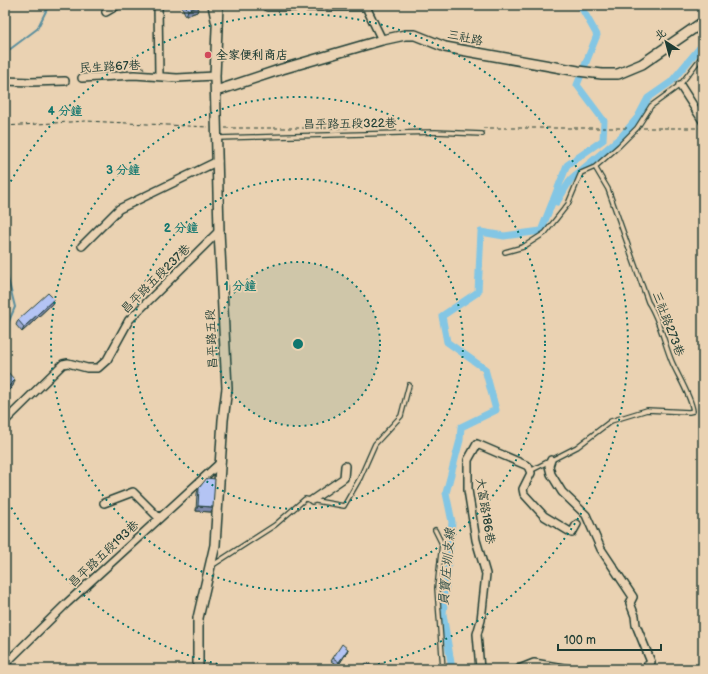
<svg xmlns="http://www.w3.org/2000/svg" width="708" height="674" font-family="'Balsamiq Sans','LXGW WenKai TC',sans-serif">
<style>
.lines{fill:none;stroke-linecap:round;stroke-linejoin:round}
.stream{stroke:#5b8f9e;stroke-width:2}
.canal{stroke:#83c6e4;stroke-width:7}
.service-casing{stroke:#1f3d34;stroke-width:6}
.minor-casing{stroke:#1f3d34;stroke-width:10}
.tertiary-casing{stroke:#1f3d34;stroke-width:12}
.path{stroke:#1f3d34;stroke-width:1;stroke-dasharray:4 3;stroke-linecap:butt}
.service{stroke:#ead2b2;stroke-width:3.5}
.minor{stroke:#ead2b2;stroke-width:7}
.tertiary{stroke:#ead2b2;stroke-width:9}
.wall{fill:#9ba9d2;stroke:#1f3d34}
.shaded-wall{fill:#7e89ab;stroke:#1f3d34}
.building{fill:#b4c4f4;stroke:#1f3d34}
.ring{fill:none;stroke:#0f766e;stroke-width:2;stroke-dasharray:2 4}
.poi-dot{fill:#d1495b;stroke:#ead2b2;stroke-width:1.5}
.labels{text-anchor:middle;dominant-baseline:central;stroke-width:3.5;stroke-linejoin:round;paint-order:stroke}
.street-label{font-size:12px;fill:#1f3d34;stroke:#ead2b2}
.poi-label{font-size:12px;font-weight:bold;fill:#1f3d34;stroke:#ead2b2;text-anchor:start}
.water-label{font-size:13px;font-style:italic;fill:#294b46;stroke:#ead2b2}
.centre{fill:#0f766e;stroke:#ead2b2;stroke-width:2}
.ring-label{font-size:12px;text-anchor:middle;font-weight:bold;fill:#0f766e;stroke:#ead2b2;stroke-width:3.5;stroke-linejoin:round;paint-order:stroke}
</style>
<rect width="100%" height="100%" fill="#ead2b2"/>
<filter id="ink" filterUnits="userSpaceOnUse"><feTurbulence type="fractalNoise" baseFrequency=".025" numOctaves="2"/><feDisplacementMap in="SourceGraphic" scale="8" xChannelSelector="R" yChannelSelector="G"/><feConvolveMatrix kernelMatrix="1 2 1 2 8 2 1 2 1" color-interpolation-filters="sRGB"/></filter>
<g filter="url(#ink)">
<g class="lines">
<path class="stream" d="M 5,53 L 37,29 L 49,5
M 5,267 L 15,307 L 5,330"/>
<path class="canal" d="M 557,202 L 571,179 L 621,137 L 638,117 L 648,98 L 671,82 L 703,44
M 452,669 L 443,614 L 452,522 L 446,493 L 460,440 L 461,427 L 496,410 L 485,369 L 447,342 L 442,316 L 478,292 L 481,232 L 504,236 L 541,231 L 567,165 L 603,140 L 604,121 L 577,85 L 597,35 L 580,5"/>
<g class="service-casing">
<path id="service" d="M 218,138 L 435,132 L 482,134
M 505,252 L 523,247 L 545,233 L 568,204 L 581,173 L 595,167 L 619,146 L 637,128 L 651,106 L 680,85 L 703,55
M 530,471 L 577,447 L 611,421 L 647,410 L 689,412 L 693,411 C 691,396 678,376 672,362 C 664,343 660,320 648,302 L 608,189 L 595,167
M 435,530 L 442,544 L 437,588 L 443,669
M 213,565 L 275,525 L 305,499 L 344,506 L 360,478 L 375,444 L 401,416 L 409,385"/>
</g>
<g class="minor-casing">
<path id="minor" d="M 158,5 L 159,76
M 212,5 L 215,20
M 367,5 L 368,11 L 382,40
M 267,7 L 367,7
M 106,12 L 118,5
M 82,78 L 134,75 L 177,78 L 215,76
M 5,81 L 31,82 L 65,81
M 680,85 L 703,121
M 82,246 L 119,209 L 218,161
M 5,421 L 63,364 L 68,363 L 87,368 L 98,368 L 107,360 L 129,320 L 219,231
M 551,460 L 549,466 L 551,474 L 562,492 L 586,515 L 601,549 L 633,597 L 630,603 L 635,616 L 636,625 L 651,662 L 644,669
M 312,500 L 344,478 L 345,466
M 104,503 L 133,492 L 159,518
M 5,664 L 67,603 L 221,462
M 480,669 L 477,634 L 481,620 L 486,574 L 476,540 L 468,490 L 468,460 L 477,444 L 528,466 L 531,473 L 523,489 L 524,494 L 544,516 L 572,533 L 577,524
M 519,669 L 534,663 L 569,669"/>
</g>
<g class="tertiary-casing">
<path id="tertiary" d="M 216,91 L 282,69 L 382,40 L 405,35 L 415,35 L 445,47 L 461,50 L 578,71 L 602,74 L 618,74 L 642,64 L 703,22
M 198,669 L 198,618 L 215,545 L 223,420 L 227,388 L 219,231 L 215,76 L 218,5"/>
</g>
<path class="path" d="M 139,59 L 144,69
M 5,126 L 86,121 L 208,127
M 225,128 L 350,128
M 483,128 L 628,128
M 643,128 L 702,128"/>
<use href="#service" class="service"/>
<use href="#minor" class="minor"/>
<use href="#tertiary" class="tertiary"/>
</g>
<path class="wall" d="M 181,5 L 199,5 L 199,6 L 197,12 L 186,16 Z
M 54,299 L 52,304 L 22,332 L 16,325 L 18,320 Z
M 199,488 L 211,512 L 196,511 L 197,493 Z
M 348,649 L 347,652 L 338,666 L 331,661 L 333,658 Z"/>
<path class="shaded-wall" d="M 199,6 L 197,12 L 186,16 L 188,10 Z
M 54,299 L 52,304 L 22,332 L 24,327 Z
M 15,380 L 13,386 L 5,394 L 5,390 Z
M 198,506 L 213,507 L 211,512 L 196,511 Z
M 348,649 L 347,652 L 338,666 L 339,662 Z"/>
<path class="building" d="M 185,5 L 199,5 L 199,6 L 188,10 Z
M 48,293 L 54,299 L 24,327 L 18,320 Z
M 5,369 L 15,380 L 5,390 Z
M 207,478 L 215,479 L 213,507 L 198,506 L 199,488 Z
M 342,644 L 348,649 L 339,662 L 333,658 Z
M 366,663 L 379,669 L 363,669 Z"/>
</g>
<circle cx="298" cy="344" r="82" fill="#0f766e" fill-opacity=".12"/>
<g class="ring">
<circle cx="298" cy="344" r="82"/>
<circle cx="298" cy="344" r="165"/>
<circle cx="298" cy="344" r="247"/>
<path d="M241 669A330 330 0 0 1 5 496M5 192A330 330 0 1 1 355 669"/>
</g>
<circle class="poi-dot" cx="208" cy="55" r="4"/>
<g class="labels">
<g class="street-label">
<text transform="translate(465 38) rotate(12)">三社路</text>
<text transform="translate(110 67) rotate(-3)">民生路67巷</text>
<text transform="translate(350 124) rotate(-1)">昌平路五段322巷</text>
<text transform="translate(156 279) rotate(-45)">昌平路五段237巷</text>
<text transform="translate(668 324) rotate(69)">三社路273巷</text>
<text transform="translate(212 339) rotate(-93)">昌平路五段</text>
<text transform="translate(485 511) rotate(81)">大富路186巷</text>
<text transform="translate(104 554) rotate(-43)">昌平路五段193巷</text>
</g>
<g class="poi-label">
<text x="216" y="55">全家便利商店</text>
</g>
<g class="water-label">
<text transform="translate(447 567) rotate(-85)">員寶庄圳支線</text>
</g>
</g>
<circle cx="298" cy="344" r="6" class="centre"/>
<g class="ring-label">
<text x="65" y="115">4 分鐘</text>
<text x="123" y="174">3 分鐘</text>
<text x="181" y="232">2 分鐘</text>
<text x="240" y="290">1 分鐘</text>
</g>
<rect width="708" height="674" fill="none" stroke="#ead2b2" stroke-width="20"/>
<rect x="10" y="10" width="688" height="654" fill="none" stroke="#1f3d34" stroke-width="1.5" filter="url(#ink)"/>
<g transform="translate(666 42) rotate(324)" stroke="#ead2b2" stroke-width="3" paint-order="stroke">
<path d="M0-3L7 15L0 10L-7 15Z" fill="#1f3d34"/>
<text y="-6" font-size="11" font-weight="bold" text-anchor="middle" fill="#1f3d34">北</text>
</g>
<path d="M558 644v6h103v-6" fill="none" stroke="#1f3d34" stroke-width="2"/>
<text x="564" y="644" font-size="12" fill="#1f3d34" stroke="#ead2b2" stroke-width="3" paint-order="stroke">100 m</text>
</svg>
